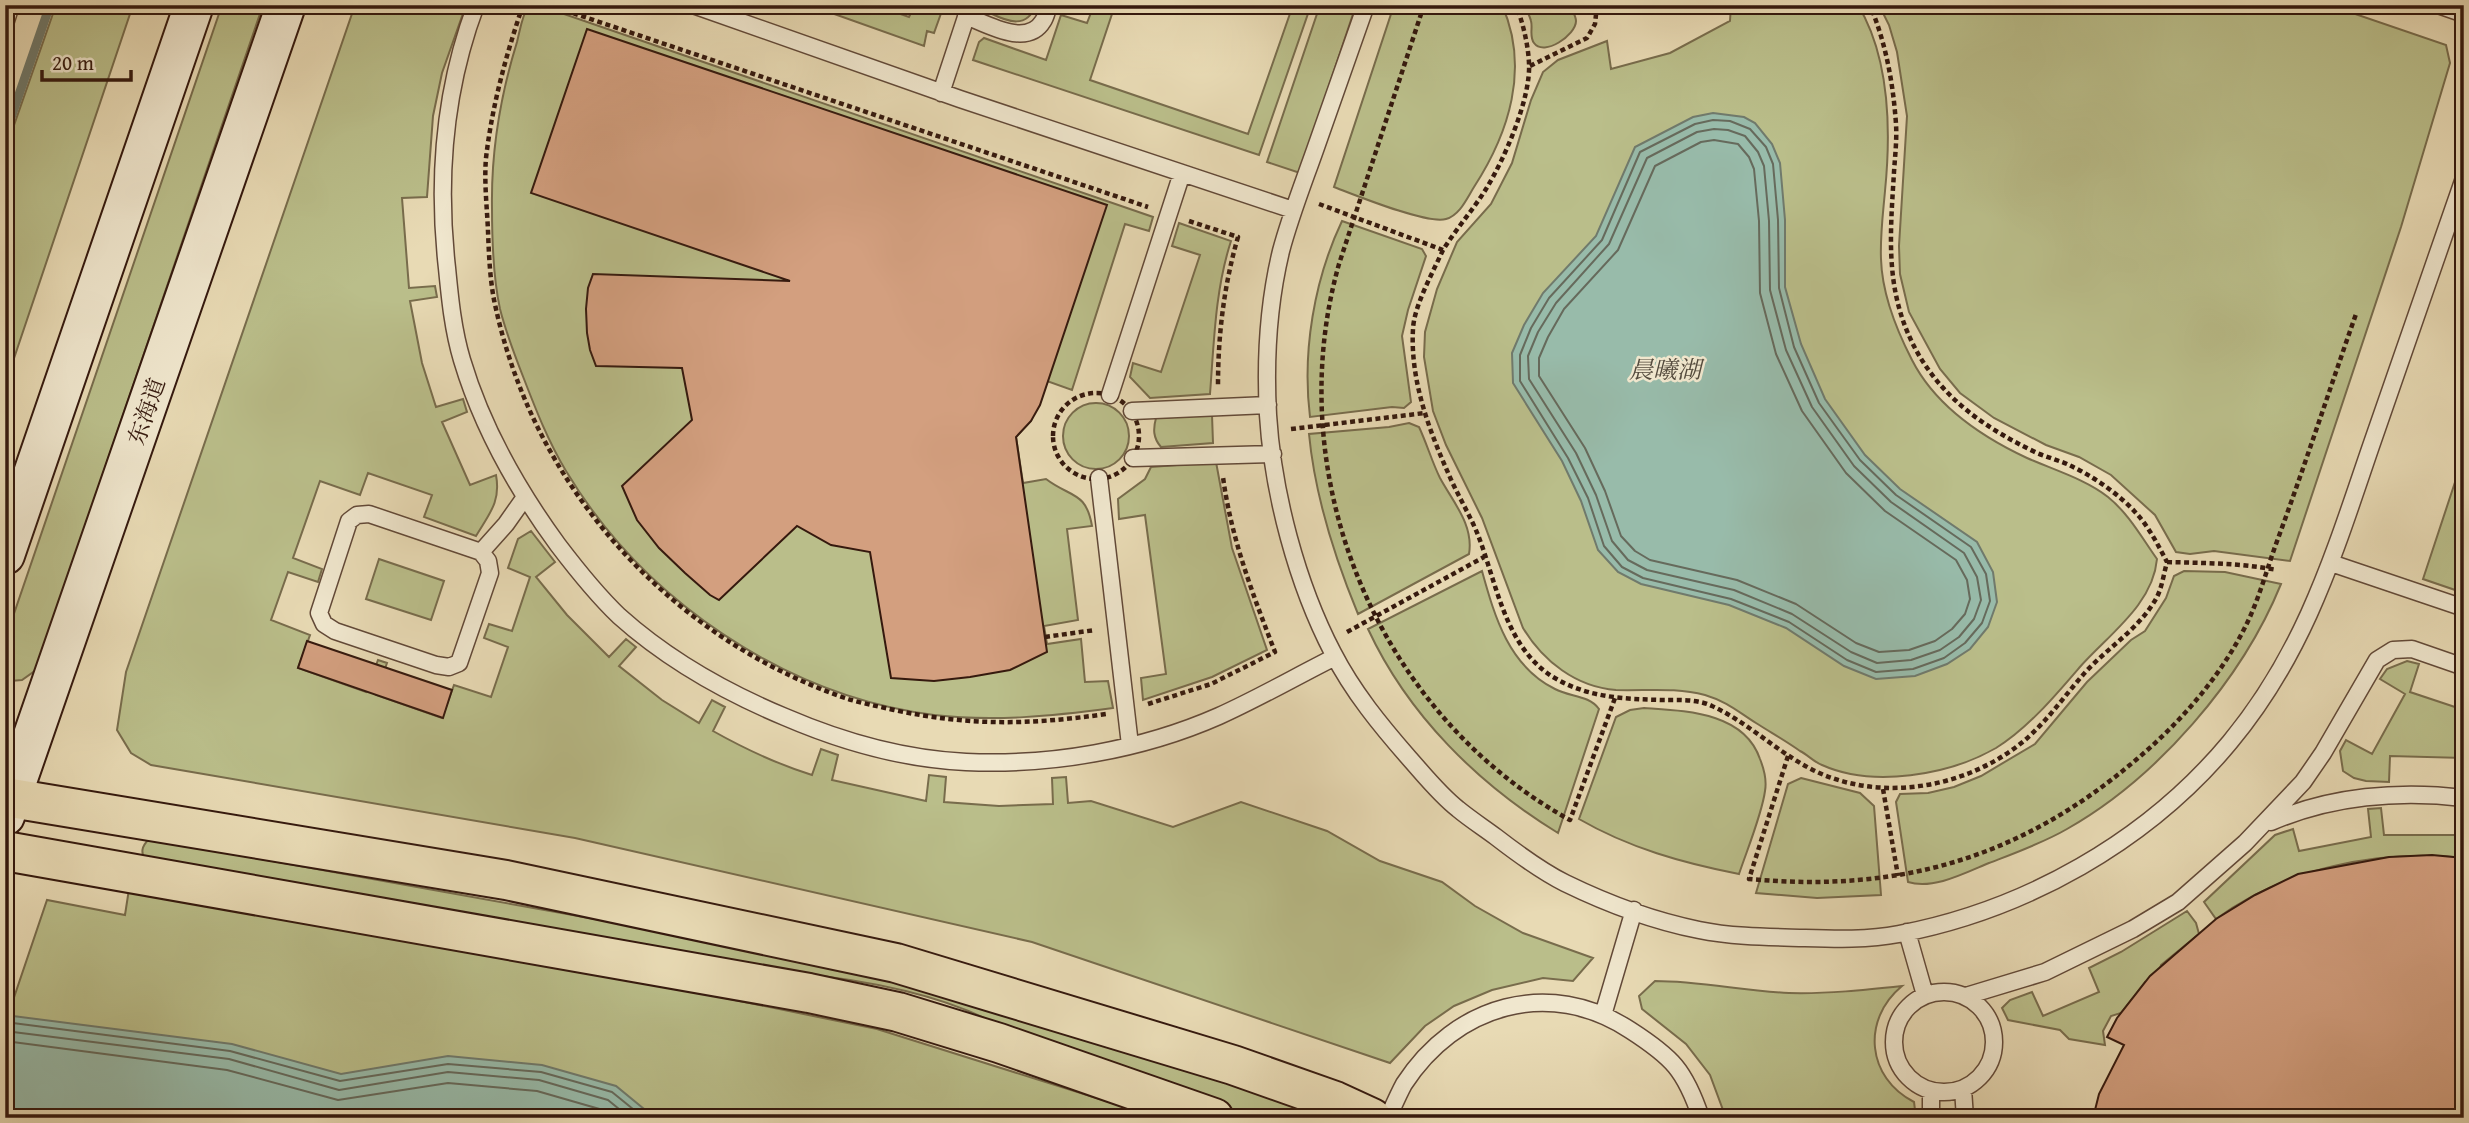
<svg xmlns="http://www.w3.org/2000/svg" width="2469" height="1123" font-family="'Gentium Book Plus','Noto Serif SC',serif">
<style>
.green{fill:#babe8a;stroke:#786c4c;stroke-width:2}
.water{fill:#98bbaa;stroke:#707a6c;stroke-width:2}
.lines{fill:none;stroke-linecap:round;stroke-linejoin:round}
.shore{stroke:#666a5c;stroke-width:2}
.stream{stroke:#707a6c;stroke-width:9}
.building{fill:#d39f7f;stroke:#35190e;stroke-width:2}
.lane-casing{stroke:#624938;stroke-width:19}
.secondary-casing{stroke:#35190e;stroke-width:42}
.primary-casing{stroke:#35190e;stroke-width:42}
.path{stroke:#35190e;stroke-width:4.5;stroke-dasharray:5 3.5;stroke-linecap:butt}
.lane{stroke:#f0e7ce;stroke-width:16}
.secondary{stroke:#f0e7ce;stroke-width:38}
.primary{stroke:#e8dab4;stroke-width:38}
.labels{text-anchor:middle;dominant-baseline:central;stroke-width:5;stroke-linejoin:round;paint-order:stroke}
.street-label{font-size:23px;fill:#35190e;stroke:#f0e7ce}
.water-label{font-size:24px;font-style:italic;fill:#534a3d;stroke:#f0e7ce}
</style>
<rect width="100%" height="100%" fill="#e8dab4"/>
<filter id="stains"><feTurbulence type="fractalNoise" baseFrequency=".00286" numOctaves="4"/><feColorMatrix values="0 0 0 0 .2 0 0 0 0 .09 0 0 0 0 .02 0 0 0 .5 -.17"/></filter>
<radialGradient id="worn" r=".72"><stop offset=".6" stop-color="#630" stop-opacity="0"/><stop offset="1" stop-color="#630" stop-opacity=".3"/></radialGradient>
<path class="green" d="M 56,5 L 133,5 L 5,385 L 5,151 Z
M 222,5 L 263,5 L 36,670 L 22,680 L 10,681 L 5,677 L 5,640 Z
M 355,5 L 466,5 L 442,73 L 433,116 L 427,197 L 402,198 L 409,288 L 435,286 L 437,297 L 410,301 L 422,363 L 436,407 L 463,399 L 467,412 L 442,422 L 470,485 L 496,475 C 501,502 489,514 476,536 L 424,517 L 432,495 L 368,473 L 360,495 L 320,481 L 293,558 L 322,569 L 318,582 L 288,572 L 271,620 L 310,635 L 298,668 L 366,692 L 378,660 L 387,663 L 376,695 L 442,718 L 454,685 L 491,697 L 508,647 L 484,638 L 489,624 L 512,631 L 530,577 L 508,568 L 518,539 L 531,531 L 555,562 L 536,577 L 567,615 L 609,657 L 626,639 L 636,647 L 619,666 L 662,700 L 699,723 L 712,700 L 725,707 L 713,731 C 745,749 777,764 812,775 L 821,749 L 838,755 L 832,780 L 926,801 L 929,775 L 946,777 L 944,802 L 999,806 L 1053,804 L 1052,778 L 1066,777 L 1068,803 L 1091,801 L 1173,827 L 1241,802 L 1327,831 L 1380,861 L 1442,882 L 1475,906 L 1523,933 L 1593,958 L 1573,981 L 1543,978 L 1492,990 L 1454,1006 L 1425,1026 L 1390,1063 L 1032,942 L 575,838 L 151,765 L 131,753 L 117,730 L 126,672 Z
M 529,5 L 538,5 L 1153,217 L 1149,231 L 1125,224 L 1072,390 L 1047,381 L 1031,421 L 1016,437 L 1023,483 L 1046,479 C 1071,498 1086,491 1092,526 L 1067,529 L 1078,620 L 1044,626 L 1047,644 L 1081,639 L 1085,682 L 1108,681 L 1113,708 C 1053,716 994,722 934,715 C 784,696 643,599 566,471 C 548,441 536,410 524,379 C 515,356 506,333 500,309 C 493,277 492,241 492,208 C 491,151 500,97 517,42 C 520,30 522,15 529,5 Z
M 809,5 L 875,5 L 909,17 L 915,5 L 944,5 L 934,33 L 927,31 L 924,46 Z
M 993,5 L 1036,5 C 1027,29 1008,22 990,13 Z
M 1094,5 L 1115,5 L 1090,80 L 1248,134 L 1293,5 L 1311,5 L 1259,155 L 973,60 L 979,42 L 984,38 L 1046,60 L 1061,15 L 1087,23 Z
M 1320,5 L 1356,5 L 1300,173 L 1267,162 Z
M 1394,5 L 1502,5 C 1530,68 1509,133 1474,187 C 1467,198 1460,215 1446,219 C 1428,225 1355,195 1334,187 Z
M 1525,5 L 1570,5 C 1572,10 1576,16 1576,21 C 1576,35 1544,57 1534,43 C 1529,36 1533,28 1531,21 C 1530,16 1526,10 1525,5 Z
M 1731,5 L 1858,5 C 1890,58 1891,131 1885,191 C 1883,214 1880,236 1881,259 C 1882,294 1896,329 1912,360 C 1935,405 1982,437 2027,458 C 2054,470 2085,479 2108,497 C 2129,514 2142,538 2157,559 C 2153,605 2108,635 2079,668 C 2055,696 2027,729 1996,748 C 1949,775 1873,788 1822,765 C 1814,762 1808,755 1800,751 C 1786,741 1770,732 1756,723 C 1737,711 1728,702 1705,695 C 1675,687 1647,691 1616,690 C 1576,687 1543,661 1523,628 L 1482,518 L 1446,445 L 1433,411 L 1424,357 L 1425,332 L 1437,289 L 1457,242 L 1491,204 L 1512,163 L 1531,100 L 1543,72 L 1558,60 L 1607,41 L 1611,69 L 1670,53 L 1730,21 Z
M 1879,5 L 2329,5 L 2446,45 L 2450,63 L 2401,227 L 2290,561 L 2214,551 L 2190,554 L 2176,552 L 2155,515 L 2111,475 L 2079,457 L 2046,445 L 1994,418 L 1960,393 L 1940,369 L 1909,312 L 1900,274 L 1899,246 L 1907,116 L 1897,52 L 1889,25 Z
M 1342,221 L 1422,249 L 1426,256 L 1408,310 L 1402,336 L 1411,402 L 1404,408 L 1392,407 L 1310,417 C 1302,352 1314,280 1342,221 Z
M 1179,223 L 1231,241 C 1215,290 1214,343 1210,394 L 1150,398 L 1130,377 L 1133,363 L 1161,372 L 1200,255 L 1172,246 Z
M1063 436a33 33 0 1 1 66 0a33 33 0 1 1-66 0Z
M 1212,415 L 1213,443 L 1161,447 C 1153,438 1153,429 1156,418 Z
M 1409,423 L 1419,427 C 1427,444 1432,462 1440,478 C 1453,502 1474,525 1469,554 L 1358,614 C 1334,556 1315,497 1309,434 L 1389,427 Z
M 2464,455 L 2464,593 L 2423,579 Z
M 1216,462 L 1232,548 L 1267,650 L 1212,677 L 1143,700 L 1141,678 L 1166,674 L 1145,515 L 1119,519 L 1118,499 L 1145,479 L 1151,467 Z
M 379,559 L 444,581 L 431,620 L 366,599 Z
M 1482,571 C 1495,618 1509,666 1555,689 C 1570,697 1589,695 1599,709 L 1558,833 C 1478,784 1408,715 1368,629 Z
M 2184,571 L 2225,572 L 2281,584 C 2242,680 2157,778 2067,829 C 2043,843 2015,853 1989,863 C 1965,873 1933,890 1908,882 L 1896,802 L 1900,794 L 1928,793 L 1954,787 L 1981,776 L 2035,744 L 2087,682 L 2131,640 L 2145,631 L 2166,598 L 2174,576 Z
M 2407,661 L 2419,664 L 2410,692 L 2464,710 L 2464,758 L 2390,756 L 2389,782 L 2366,781 L 2354,778 L 2343,771 L 2340,751 L 2346,740 L 2372,754 L 2405,694 L 2380,679 L 2387,669 Z
M 1644,708 C 1686,711 1744,712 1760,759 C 1764,769 1767,780 1765,791 C 1762,814 1747,850 1739,874 C 1683,863 1629,848 1579,819 L 1616,717 L 1630,710 Z
M 1801,778 L 1860,793 L 1874,806 L 1881,895 L 1817,898 L 1756,893 L 1788,784 Z
M 2381,808 L 2384,835 L 2457,835 L 2460,810 L 2464,810 L 2464,858 C 2378,849 2286,868 2216,919 L 2204,902 L 2275,835 L 2293,829 L 2299,851 L 2371,837 L 2368,809 Z
M 149,839 L 779,952 L 887,977 L 1111,1043 L 1331,1118 L 1244,1118 L 1007,1030 C 947,994 865,980 796,973 L 145,862 C 141,852 141,847 149,839 Z
M 129,889 L 720,997 L 877,1029 L 1160,1118 L 5,1118 L 5,1024 L 47,900 L 125,915 Z
M 2187,911 L 2196,923 L 2199,934 L 2161,965 L 2155,989 L 2145,982 L 2121,1013 L 2111,1016 L 2103,1031 L 2105,1045 L 2069,1039 L 2060,1030 L 2008,1020 L 2002,1008 L 2010,1000 L 2032,992 L 2043,1016 L 2099,992 L 2089,968 L 2121,952 Z
M 1655,981 C 1700,981 1744,991 1789,993 C 1827,994 1865,990 1902,986 C 1861,1020 1867,1078 1914,1102 L 1916,1118 L 1726,1118 L 1710,1075 L 1686,1044 L 1642,1009 L 1639,996 Z"/>
<path class="water" d="M 1713,113 L 1744,117 L 1755,123 L 1772,144 L 1780,163 L 1785,220 L 1785,287 L 1801,344 L 1825,399 L 1865,455 L 1900,489 L 1977,542 L 1993,572 L 1997,602 L 1988,627 L 1970,649 L 1947,664 L 1915,676 L 1876,679 L 1844,666 L 1786,628 L 1729,605 L 1641,584 L 1618,572 L 1598,550 L 1581,501 L 1562,461 L 1513,383 L 1512,353 L 1524,325 L 1543,293 L 1596,236 L 1635,147 L 1693,117 Z
M 5,1015 L 232,1044 L 341,1074 L 448,1056 L 542,1065 L 616,1086 L 655,1118 L 5,1118 Z"/>
<g class="lines">
<path class="shore" d="M 1713,120 L 1730,121 L 1750,129 L 1766,147 L 1773,164 L 1778,220 L 1779,288 L 1794,347 L 1819,403 L 1860,460 L 1896,495 L 1971,547 L 1986,574 L 1990,601 L 1982,623 L 1965,643 L 1944,658 L 1913,669 L 1876,672 L 1847,660 L 1789,622 L 1731,599 L 1643,578 L 1622,567 L 1604,546 L 1588,498 L 1568,458 L 1520,381 L 1520,355 L 1531,328 L 1549,298 L 1602,240 L 1640,152 L 1695,124 Z
M 1714,129 L 1728,130 L 1745,136 L 1758,152 L 1764,166 L 1769,221 L 1770,290 L 1786,350 L 1812,407 L 1854,466 L 1891,502 L 1964,553 L 1977,577 L 1981,600 L 1974,619 L 1959,637 L 1940,650 L 1911,660 L 1877,663 L 1851,652 L 1792,614 L 1734,590 L 1647,570 L 1628,560 L 1612,541 L 1596,495 L 1576,453 L 1529,379 L 1528,356 L 1538,332 L 1556,303 L 1609,244 L 1647,158 L 1697,132 Z
M 1714,140 L 1738,144 L 1749,157 L 1754,169 L 1759,221 L 1760,293 L 1776,354 L 1802,411 L 1846,473 L 1885,511 L 1956,560 L 1967,580 L 1970,599 L 1965,614 L 1952,629 L 1935,641 L 1909,650 L 1879,652 L 1856,643 L 1796,604 L 1737,580 L 1650,560 L 1635,551 L 1621,536 L 1605,491 L 1585,448 L 1539,376 L 1539,358 L 1548,337 L 1564,309 L 1618,250 L 1655,166 L 1701,142 Z
M 5,1022 L 230,1051 L 340,1081 L 448,1064 L 541,1072 L 612,1092 L 644,1118
M 5,1031 L 229,1059 L 339,1090 L 448,1072 L 539,1080 L 608,1100 L 630,1118
M 5,1041 L 227,1070 L 338,1100 L 448,1083 L 537,1091 L 603,1110 L 613,1118"/>
<path class="stream" d="M 5,135 L 50,5"/>
</g>
<path class="building" d="M 587,29 L 1107,205 L 1040,405 L 1031,421 L 1016,437 L 1047,652 L 1010,670 L 970,677 L 934,681 L 891,678 L 870,552 L 831,545 L 797,526 L 719,600 L 710,595 L 685,573 L 659,548 L 637,520 L 622,486 L 692,420 L 682,368 L 596,366 L 590,350 L 587,333 L 586,309 L 588,288 L 593,274 L 790,281 L 531,193 Z
M 307,641 L 452,690 L 443,718 L 298,668 Z
M 2432,855 L 2464,858 L 2464,1118 L 2093,1118 L 2099,1094 L 2124,1045 L 2107,1037 L 2117,1018 L 2150,976 L 2216,919 L 2255,895 L 2298,874 L 2389,857 Z"/>
<g class="lines">
<g class="lane-casing">
<path id="lane" d="M 476,5 C 444,90 437,179 447,268 C 450,299 453,330 462,360 C 482,427 517,489 558,545 C 577,570 597,595 619,616 C 668,660 725,692 785,717 C 843,742 902,759 966,762 C 1050,766 1142,750 1219,716 C 1259,698 1297,676 1335,657
M 693,5 L 960,99 L 1293,210
M 1366,5 C 1349,54 1332,102 1315,150 C 1303,184 1290,217 1281,251 C 1268,305 1265,360 1268,415 C 1273,494 1297,584 1333,653 C 1353,692 1381,726 1409,758 C 1425,776 1440,795 1458,809 C 1470,819 1484,828 1496,837 C 1518,854 1541,871 1565,883 C 1606,903 1654,921 1699,930 C 1733,937 1770,937 1805,938 C 1836,939 1868,940 1899,934 C 2025,910 2147,842 2230,742 C 2305,652 2334,554 2371,446 C 2402,357 2433,267 2464,178
M 2438,5 L 2464,14
M 966,16 C 987,24 1027,48 1043,21 C 1046,17 1047,10 1049,5
M 5,24 L 11,5
M 941,93 L 970,5
M 1110,395 L 1182,173
M 1132,411 L 1268,405
M 1133,458 L 1273,454
M 1099,478 L 1130,745
M 369,514 L 481,552 L 488,561 L 490,573 L 459,663 L 449,667 L 436,665 L 335,631 L 324,624 L 319,613 L 349,521 L 357,515 Z
M 481,552 L 506,524 L 525,497
M 2331,563 L 2464,608
M 2271,822 C 2331,796 2399,790 2464,798
M 1907,932 L 1925,995
M1894 1042a50 50 0 1 1 100 0a50 50 0 1 1-100 0Z
M 1966,996 L 2045,972 L 2133,929 L 2178,902 L 2245,843 L 2303,782 L 2323,753 L 2377,660 L 2393,650 L 2412,649 L 2464,667
M 1603,1015 L 1634,910
M 1963,1089 L 1965,1118
M 1931,1091 L 1931,1118
M 1388,1118 C 1393,1107 1398,1095 1404,1084 C 1455,1005 1549,977 1630,1030 C 1672,1057 1685,1070 1701,1118"/>
</g>
<g class="secondary-casing">
<path id="secondary" d="M 5,555 L 194,5
M 5,816 L 286,5"/>
</g>
<g class="primary-casing">
<path id="primary" d="M 5,797 L 506,880 L 896,963 L 1233,1065 L 1335,1101 L 1372,1118
M 5,851 L 809,993 L 898,1012 L 999,1043 L 1214,1118"/>
</g>
<path class="path" d="M 523,5 C 506,55 492,106 486,158 C 484,182 487,207 488,231 C 489,257 490,284 496,309 C 536,490 671,638 845,698 C 860,703 877,706 894,710 C 969,726 1030,725 1106,714
M 549,5 L 1148,207
M 1424,5 L 1339,264 C 1279,475 1377,714 1570,820 L 1615,698
M 1530,66 L 1587,38 L 1595,24 L 1597,5
M 1319,204 L 1443,250 C 1456,229 1473,210 1486,189 C 1505,158 1531,98 1529,63 C 1528,44 1523,23 1516,5
M 1189,221 L 1238,237 C 1224,285 1218,335 1218,385
M 1443,250 C 1433,272 1414,306 1413,329 C 1410,380 1429,430 1449,475 C 1458,496 1470,515 1478,535 C 1497,584 1505,647 1553,677 C 1588,698 1624,699 1664,700 C 1679,700 1698,699 1712,706 C 1749,723 1778,753 1815,771 C 1882,803 1968,788 2025,740 C 2047,721 2063,698 2082,676 C 2105,649 2139,630 2157,597 C 2162,587 2164,573 2167,562 C 2158,545 2149,527 2136,513 C 2118,493 2091,475 2067,464 C 2057,460 2047,457 2037,453 C 1989,430 1948,403 1920,357 C 1884,296 1890,239 1894,172 C 1895,156 1897,140 1896,124 C 1893,82 1886,44 1870,5
M1053 436a43 43 0 1 1 86 0a43 43 0 1 1-86 0Z
M 1291,429 L 1425,413
M 2167,562 C 2204,563 2240,563 2277,570
M 1347,632 L 1484,557
M 1045,637 L 1095,630
M 1148,704 L 1211,684 L 1275,652 C 1253,595 1231,538 1223,477
M 1788,756 L 1749,879 C 1901,893 2021,858 2137,759 C 2182,721 2224,673 2249,619 C 2260,595 2267,569 2276,544 C 2304,468 2329,391 2356,314
M 1883,789 L 1898,876"/>
<use href="#lane" class="lane"/>
<use href="#secondary" class="secondary"/>
<use href="#primary" class="primary"/>
</g>
<g class="labels">
<g class="street-label">
<text transform="translate(146 411) rotate(-71)">东海道</text>
</g>
<g class="water-label">
<text x="1665" y="369">晨曦湖</text>
</g>
</g>
<rect width="2469" height="1123" fill="none" stroke="#e8dab4" stroke-width="28"/>
<rect x="7" y="7" width="2455" height="1109" fill="none" stroke="#35190e" stroke-width="3.5"/>
<rect x="14" y="14" width="2441" height="1095" fill="none" stroke="#35190e" stroke-width="2"/>
<path d="M42 70v10h89v-10" fill="none" stroke="#35190e" stroke-width="3.5"/>
<text x="52" y="70" font-size="21" fill="#35190e" stroke="#f0e7ce" stroke-width="5" paint-order="stroke">20 m</text>
<rect width="100%" height="100%" filter="url(#stains)"/>
<rect width="100%" height="100%" fill="url(#worn)"/>
</svg>
